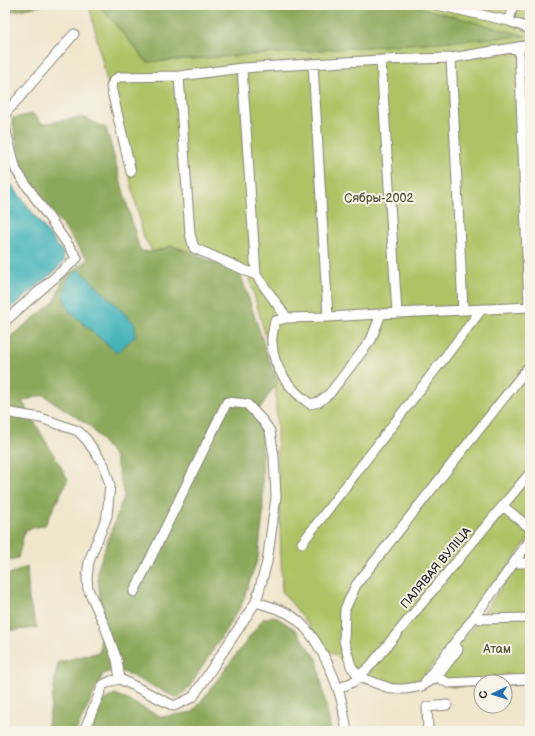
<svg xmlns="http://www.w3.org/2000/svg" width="535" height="736" font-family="'Balsamiq Sans',sans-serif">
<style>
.green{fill:#afc265;stroke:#666f40}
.forest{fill:#8ba85a;stroke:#54623b}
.water{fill:#41b2b9;stroke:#2e676a}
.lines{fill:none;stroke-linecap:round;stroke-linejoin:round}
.minor-casing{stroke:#868174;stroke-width:11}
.minor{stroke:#fff;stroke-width:9}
.labels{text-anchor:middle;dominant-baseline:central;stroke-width:4;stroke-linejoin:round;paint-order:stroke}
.park-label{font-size:12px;fill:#4f5636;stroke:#f7f3e8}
.street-label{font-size:12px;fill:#1c1c1c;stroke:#f7f3e8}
</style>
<rect width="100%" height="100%" fill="#f7f3e8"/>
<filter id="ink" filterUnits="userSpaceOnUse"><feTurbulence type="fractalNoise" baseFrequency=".025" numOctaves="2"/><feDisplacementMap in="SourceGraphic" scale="8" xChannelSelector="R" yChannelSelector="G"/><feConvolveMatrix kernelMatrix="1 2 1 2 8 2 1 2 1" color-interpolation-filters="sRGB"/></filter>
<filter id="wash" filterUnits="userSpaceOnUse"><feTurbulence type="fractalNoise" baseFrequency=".012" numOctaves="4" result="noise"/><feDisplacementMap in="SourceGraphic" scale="16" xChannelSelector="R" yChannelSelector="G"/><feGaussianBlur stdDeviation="0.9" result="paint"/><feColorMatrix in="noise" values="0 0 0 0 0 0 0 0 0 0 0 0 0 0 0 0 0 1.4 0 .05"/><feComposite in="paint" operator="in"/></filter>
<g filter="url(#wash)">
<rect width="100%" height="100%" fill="#f0e6cd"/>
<path class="green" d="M 89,5 L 99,5 L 147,62 L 524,36 L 411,5 L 530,5 L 530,537 L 424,677 L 405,687 L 359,681 L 347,663 L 328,650 L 282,591 L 275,371 L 247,269 L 172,246 L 153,252 L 144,238 Z
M 530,547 L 530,684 L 505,685 L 505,682 L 481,682 L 481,686 L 451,687 L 433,676 L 476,623 Z"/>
<path class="forest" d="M 5,5 L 44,5 L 5,13 Z
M 99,5 L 411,5 L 526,36 L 147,62 Z
M 33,114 L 43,124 L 83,117 L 106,128 L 140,251 L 153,252 L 172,246 L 240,273 L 277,383 L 258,411 L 262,431 L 263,514 L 258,558 L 241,606 L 188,689 L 177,698 L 117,669 L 103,674 L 76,731 L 47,731 L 58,662 L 100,652 L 101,606 L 97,571 L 124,496 L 115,457 L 90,426 L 43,395 L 22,401 L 68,479 L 45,525 L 25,530 L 18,558 L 5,561 L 5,341 L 55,301 L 63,278 L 89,259 L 83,254 L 21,168 L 12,118 Z
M 27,567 L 29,600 L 37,628 L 5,631 L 5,576 Z
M 274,616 L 296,630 L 317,659 L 331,731 L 91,731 L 103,701 L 115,694 L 162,717 L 193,712 L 263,619 Z"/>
<path class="water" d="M 5,176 L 63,253 L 64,261 L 54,272 L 5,313 Z
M 79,269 L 135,324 L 135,336 L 117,353 L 69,311 L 63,297 L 68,279 Z"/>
</g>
<g filter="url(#ink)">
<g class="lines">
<g class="minor-casing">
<path id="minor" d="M 437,5 L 509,21 L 530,29
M 509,21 L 513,5
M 519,47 L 529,307
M 451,58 L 463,310
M 381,60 L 397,313
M 313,64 L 328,317
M 242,68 L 256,275
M 179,76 L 190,234 L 194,248 L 256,275 L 287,318 L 328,317 L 397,313 L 530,307
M 5,114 L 74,34
M 5,127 L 16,170 L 77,258 L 5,321
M 131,172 L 111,87 L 114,80 L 119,77 L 179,76 L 242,68 L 381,60 L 451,58 L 530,45
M 287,318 L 275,321 C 274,328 271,336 272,343 C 273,368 290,390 310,404 L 319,402 L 330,393 L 371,340 L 381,314
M 530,365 L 356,585 L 345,609 L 344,641 L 351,666 L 359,677 L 392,689 L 405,689 L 422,686 L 437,677 L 448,683 L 530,679
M 5,412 L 41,418 L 78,431 L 86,439 L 104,465 L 110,485 L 107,516 L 89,561 L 87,578 L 88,589 L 104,624 L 117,660 L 120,679
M 503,506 L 530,528
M 302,543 L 482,309
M 519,563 L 530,563
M 256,602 C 265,605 276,608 285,612 C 311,624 329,663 338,689 C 343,702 344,717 347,731
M 480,619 L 530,618
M 437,677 L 458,649
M 425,682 L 496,588 L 530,540
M 338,689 L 353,682 L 370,666 L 530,473
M 84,731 L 103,685 L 111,681 L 120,679 L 174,706 L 193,697 L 256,602 L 267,562 L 276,497 L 274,457 L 270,431 L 263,421 L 247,404 L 227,402 L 134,592
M 428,731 L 427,707 L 447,705"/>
</g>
<use href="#minor" class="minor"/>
</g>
</g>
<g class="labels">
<g class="park-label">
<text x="379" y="198">Сябры-2002</text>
<text x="497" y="649">Атам</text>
</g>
<g class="street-label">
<text transform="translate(436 568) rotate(-50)">ПАЛЯВАЯ ВУЛІЦА</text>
</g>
</g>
<rect width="535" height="736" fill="none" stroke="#f7f3e8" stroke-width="20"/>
<g transform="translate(493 694) rotate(266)"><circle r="19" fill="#f7f3e8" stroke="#9f9d96"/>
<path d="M0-3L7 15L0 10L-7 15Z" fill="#1f6fb2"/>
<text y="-6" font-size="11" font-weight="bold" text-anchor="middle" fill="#1c1c1c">С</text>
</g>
</svg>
